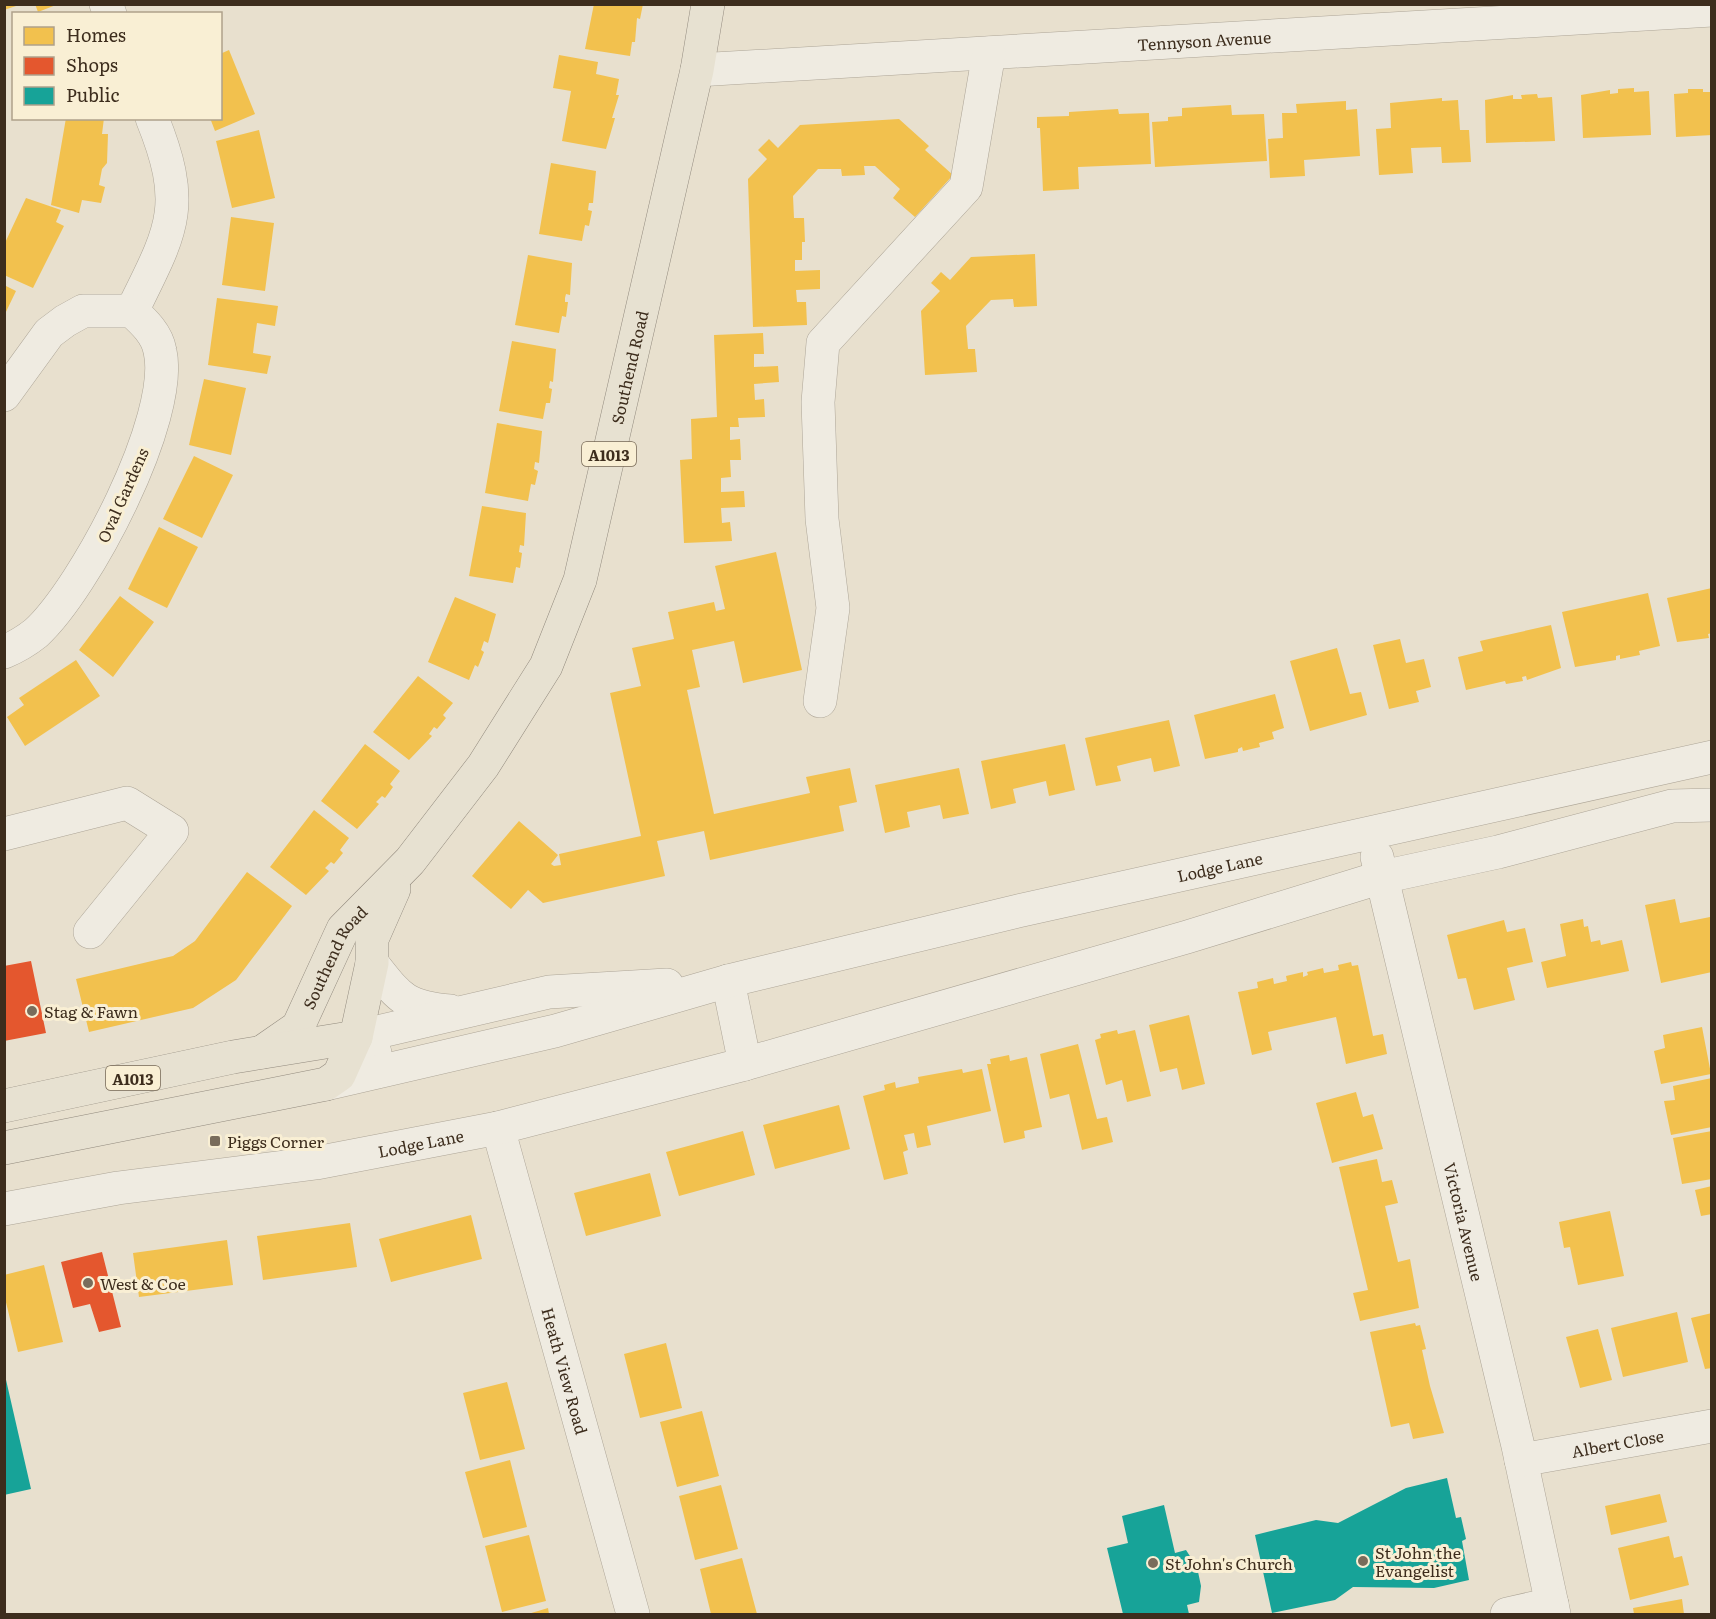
<svg xmlns="http://www.w3.org/2000/svg" width="1716" height="1619" font-family="Literata,serif">
<style>
.homes{fill:#f2c14e}
.shops{fill:#e4572e}
.public{fill:#17a398}
.lines{fill:none;stroke-linecap:round;stroke-linejoin:round}
.minor-casing{stroke:#ada597;stroke-width:34}
.major-casing{stroke:#928a7e;stroke-width:34}
.minor{stroke:#efebe1;stroke-width:33}
.major{stroke:#e7e1d1;stroke-width:33}
.poi-dot{fill:#796c5b;stroke:#f9efd4;stroke-width:2}
.labels{text-anchor:middle;dominant-baseline:central;stroke-width:6;stroke-linejoin:round;paint-order:stroke}
.shield{fill:#f9efd4;stroke:#756754;stroke-width:1.5}
.shield-label{font-size:15px;font-weight:bold;fill:#3d2d1d}
.street-label{font-size:16px;fill:#3d2d1d;stroke:#f9efd4}
.poi-label{font-size:16px;fill:#3d2d1d;stroke:#f9efd4;text-anchor:start}
</style>
<rect width="100%" height="100%" fill="#e8e0ce"/>
<path class="homes" d="M 4,4 L 19,4 L 19,5 L 4,10 Z
M 35,4 L 56,4 L 56,5 L 38,12 Z
M 594,4 L 643,4 L 640,19 L 637,18 L 635,42 L 632,42 L 630,56 L 585,49 Z
M 229,50 L 255,114 L 215,131 L 210,118 L 220,118 L 220,54 Z
M 559,55 L 598,62 L 596,74 L 619,79 L 616,95 L 619,95 L 612,118 L 615,118 L 606,149 L 562,141 L 571,91 L 553,88 Z
M 1634,88 L 1634,92 L 1649,91 L 1651,135 L 1583,138 L 1581,95 L 1610,90 L 1610,94 L 1618,93 L 1618,89 Z
M 1688,89 L 1703,89 L 1703,92 L 1712,92 L 1712,135 L 1676,137 L 1674,94 L 1688,93 Z
M 1537,94 L 1538,98 L 1552,97 L 1555,141 L 1486,143 L 1485,100 L 1513,95 L 1513,99 L 1522,99 L 1521,95 Z
M 1442,98 L 1442,101 L 1458,100 L 1460,130 L 1469,130 L 1471,162 L 1442,163 L 1441,147 L 1411,148 L 1413,173 L 1379,175 L 1376,129 L 1391,128 L 1390,103 Z
M 1346,101 L 1346,110 L 1357,109 L 1360,156 L 1304,160 L 1305,176 L 1270,178 L 1268,139 L 1283,138 L 1282,113 L 1297,113 L 1296,104 Z
M 1231,105 L 1232,115 L 1264,114 L 1267,161 L 1155,167 L 1152,122 L 1168,121 L 1168,117 L 1182,116 L 1182,108 Z
M 1118,109 L 1119,114 L 1149,113 L 1151,164 L 1078,167 L 1079,189 L 1043,191 L 1040,128 L 1037,128 L 1037,117 L 1069,116 L 1069,112 Z
M 66,118 L 104,118 L 102,134 L 108,134 L 107,163 L 102,169 L 99,185 L 105,187 L 101,203 L 82,200 L 79,213 L 51,205 Z
M 899,119 L 929,146 L 925,150 L 953,175 L 915,217 L 893,198 L 900,189 L 875,166 L 864,166 L 865,175 L 842,176 L 841,169 L 818,169 L 793,196 L 794,218 L 804,218 L 805,242 L 802,242 L 802,260 L 795,260 L 795,271 L 820,270 L 820,289 L 796,290 L 797,302 L 806,302 L 807,325 L 753,327 L 748,179 L 767,159 L 758,150 L 769,139 L 778,148 L 800,125 Z
M 259,130 L 275,198 L 232,208 L 216,141 Z
M 551,163 L 596,171 L 593,203 L 589,203 L 588,210 L 592,211 L 589,226 L 585,225 L 582,241 L 539,234 Z
M 26,198 L 61,210 L 56,222 L 64,226 L 33,288 L 4,275 L 4,245 Z
M 231,217 L 274,223 L 265,291 L 222,285 Z
M 1035,254 L 1037,306 L 1014,307 L 1013,299 L 991,300 L 966,326 L 968,349 L 975,349 L 977,372 L 925,375 L 921,311 L 940,291 L 931,283 L 941,272 L 950,280 L 971,257 Z
M 528,255 L 572,263 L 570,295 L 566,294 L 565,298 L 565,302 L 568,302 L 566,317 L 562,316 L 559,333 L 515,325 Z
M 4,285 L 16,291 L 4,316 Z
M 217,298 L 278,306 L 275,326 L 257,323 L 255,337 L 253,353 L 271,356 L 267,374 L 208,365 Z
M 763,333 L 764,354 L 754,354 L 754,367 L 778,366 L 779,382 L 754,384 L 755,400 L 764,399 L 765,417 L 738,418 L 739,427 L 730,427 L 730,440 L 740,439 L 741,460 L 730,460 L 731,477 L 721,478 L 721,492 L 744,491 L 745,507 L 721,508 L 722,523 L 730,522 L 732,541 L 684,543 L 680,460 L 692,459 L 691,419 L 717,417 L 714,335 Z
M 512,341 L 556,349 L 553,382 L 550,381 L 549,388 L 552,389 L 550,403 L 546,403 L 543,419 L 499,411 Z
M 204,379 L 246,388 L 231,455 L 189,445 Z
M 497,423 L 542,431 L 539,463 L 535,462 L 534,469 L 538,471 L 535,485 L 531,484 L 528,501 L 485,493 Z
M 194,456 L 233,475 L 202,538 L 163,519 Z
M 482,506 L 526,513 L 524,546 L 520,545 L 519,552 L 522,553 L 520,568 L 516,567 L 513,583 L 469,576 Z
M 159,527 L 198,547 L 167,608 L 128,589 Z
M 776,552 L 802,670 L 743,683 L 734,641 L 692,650 L 700,687 L 687,690 L 714,814 L 810,793 L 806,777 L 850,768 L 857,802 L 839,806 L 844,831 L 710,860 L 704,831 L 657,841 L 665,876 L 543,903 L 528,890 L 511,909 L 472,876 L 519,821 L 558,855 L 551,864 L 554,866 L 561,865 L 559,854 L 641,836 L 610,693 L 641,686 L 632,648 L 674,639 L 668,612 L 714,602 L 716,611 L 725,609 L 715,566 Z
M 1712,588 L 1712,633 L 1708,634 L 1709,638 L 1677,642 L 1667,598 Z
M 1648,593 L 1660,646 L 1639,651 L 1640,655 L 1620,659 L 1620,655 L 1616,656 L 1616,660 L 1575,667 L 1562,612 Z
M 120,596 L 154,622 L 113,677 L 79,650 Z
M 455,597 L 496,614 L 488,643 L 484,641 L 481,650 L 484,652 L 478,667 L 475,665 L 469,680 L 428,662 Z
M 1551,625 L 1561,668 L 1527,680 L 1526,676 L 1522,677 L 1523,681 L 1506,684 L 1505,681 L 1466,690 L 1458,657 L 1483,651 L 1480,641 Z
M 1400,639 L 1406,663 L 1424,659 L 1431,687 L 1416,691 L 1419,702 L 1389,709 L 1373,645 Z
M 1337,648 L 1350,694 L 1361,692 L 1367,715 L 1310,731 L 1290,661 Z
M 76,660 L 100,696 L 25,746 L 7,717 L 24,705 L 19,698 Z
M 418,676 L 453,703 L 443,715 L 446,718 L 437,729 L 434,727 L 429,734 L 432,736 L 409,760 L 373,732 Z
M 1275,694 L 1284,728 L 1272,732 L 1274,739 L 1259,743 L 1260,747 L 1243,751 L 1242,747 L 1238,749 L 1238,752 L 1205,759 L 1194,715 Z
M 1169,720 L 1180,766 L 1154,772 L 1151,758 L 1133,762 L 1117,766 L 1121,781 L 1096,786 L 1085,738 Z
M 365,744 L 400,771 L 390,784 L 393,787 L 385,798 L 382,796 L 376,802 L 379,804 L 357,829 L 321,801 Z
M 1065,744 L 1075,790 L 1049,796 L 1046,781 L 1013,789 L 1016,803 L 991,809 L 981,761 Z
M 959,768 L 969,814 L 943,819 L 940,805 L 907,812 L 910,827 L 885,833 L 875,785 Z
M 314,810 L 349,838 L 340,850 L 343,853 L 334,864 L 331,862 L 325,868 L 329,871 L 306,895 L 270,867 Z
M 247,872 L 292,906 L 236,980 L 193,1008 L 89,1032 L 76,979 L 173,956 L 195,941 Z
M 1675,899 L 1680,923 L 1710,917 L 1712,972 L 1661,983 L 1645,905 Z
M 1583,919 L 1584,927 L 1588,926 L 1591,942 L 1600,940 L 1601,945 L 1622,940 L 1629,971 L 1547,988 L 1541,962 L 1566,956 L 1560,924 Z
M 1504,920 L 1507,932 L 1525,928 L 1533,962 L 1507,968 L 1515,1000 L 1474,1010 L 1466,978 L 1458,979 L 1447,935 Z
M 1351,962 L 1352,966 L 1358,965 L 1373,1036 L 1383,1034 L 1387,1054 L 1346,1064 L 1336,1017 L 1268,1032 L 1272,1050 L 1252,1055 L 1238,992 L 1258,988 L 1257,982 L 1273,978 L 1274,984 L 1287,981 L 1286,976 L 1303,972 L 1303,977 L 1308,975 L 1307,972 L 1323,968 L 1324,973 L 1339,970 L 1338,965 Z
M 1189,1015 L 1205,1084 L 1182,1090 L 1177,1068 L 1160,1072 L 1149,1025 Z
M 1702,1027 L 1711,1074 L 1661,1084 L 1654,1051 L 1665,1048 L 1663,1035 Z
M 1117,1030 L 1118,1034 L 1135,1030 L 1151,1096 L 1127,1102 L 1122,1080 L 1106,1085 L 1095,1040 L 1101,1038 L 1100,1034 Z
M 1078,1044 L 1097,1119 L 1107,1117 L 1113,1142 L 1082,1150 L 1069,1094 L 1050,1099 L 1040,1054 Z
M 1009,1055 L 1010,1061 L 1027,1057 L 1042,1127 L 1024,1131 L 1025,1138 L 1004,1143 L 987,1064 L 991,1064 L 990,1059 Z
M 962,1069 L 963,1073 L 982,1069 L 991,1111 L 927,1126 L 931,1145 L 917,1148 L 914,1133 L 904,1135 L 908,1150 L 903,1152 L 908,1174 L 884,1180 L 863,1096 L 885,1090 L 884,1085 L 895,1082 L 896,1088 L 919,1083 L 918,1077 Z
M 1712,1078 L 1712,1127 L 1671,1135 L 1664,1101 L 1675,1100 L 1673,1086 Z
M 1356,1092 L 1363,1117 L 1373,1114 L 1383,1149 L 1332,1163 L 1316,1103 Z
M 839,1105 L 850,1149 L 775,1169 L 763,1125 Z
M 743,1131 L 755,1175 L 679,1196 L 666,1152 Z
M 1712,1131 L 1712,1179 L 1682,1184 L 1673,1138 Z
M 1377,1159 L 1382,1182 L 1392,1180 L 1398,1203 L 1385,1206 L 1398,1262 L 1410,1259 L 1419,1308 L 1360,1321 L 1353,1293 L 1368,1290 L 1339,1167 Z
M 650,1173 L 661,1216 L 586,1236 L 574,1193 Z
M 1712,1186 L 1712,1214 L 1701,1216 L 1695,1190 Z
M 1610,1211 L 1624,1276 L 1578,1285 L 1570,1247 L 1564,1248 L 1559,1222 Z
M 471,1215 L 482,1259 L 391,1282 L 379,1239 Z
M 350,1223 L 357,1267 L 263,1280 L 257,1236 Z
M 227,1240 L 233,1285 L 139,1297 L 133,1253 Z
M 44,1265 L 63,1342 L 18,1352 L 4,1294 L 4,1275 Z
M 1677,1312 L 1688,1362 L 1623,1377 L 1611,1328 Z
M 1712,1313 L 1712,1368 L 1705,1369 L 1691,1318 Z
M 1415,1323 L 1416,1326 L 1420,1325 L 1426,1349 L 1422,1350 L 1430,1386 L 1444,1433 L 1413,1439 L 1409,1423 L 1391,1427 L 1370,1332 Z
M 1598,1329 L 1612,1380 L 1580,1388 L 1566,1337 Z
M 666,1343 L 682,1408 L 640,1418 L 624,1354 Z
M 507,1382 L 525,1449 L 480,1460 L 463,1393 Z
M 702,1411 L 719,1476 L 677,1487 L 660,1422 Z
M 510,1460 L 527,1527 L 483,1538 L 465,1472 Z
M 721,1485 L 738,1549 L 695,1560 L 679,1496 Z
M 1660,1494 L 1667,1522 L 1611,1535 L 1605,1506 Z
M 529,1535 L 546,1601 L 502,1612 L 485,1546 Z
M 1669,1536 L 1674,1558 L 1682,1556 L 1689,1585 L 1630,1600 L 1618,1548 Z
M 742,1558 L 757,1614 L 711,1614 L 700,1569 Z
M 1682,1599 L 1684,1614 L 1634,1614 L 1633,1608 Z
M 548,1608 L 549,1614 L 528,1614 Z"/>
<path class="shops" d="M 31,961 L 46,1033 L 4,1041 L 4,966 Z
M 102,1252 L 121,1327 L 99,1332 L 90,1304 L 73,1308 L 61,1262 Z"/>
<path class="public" d="M 4,1371 L 31,1489 L 4,1495 Z
M 1447,1478 L 1456,1518 L 1461,1517 L 1466,1539 L 1462,1541 L 1469,1580 L 1434,1588 L 1353,1587 L 1335,1600 L 1272,1613 L 1255,1535 L 1316,1520 L 1338,1523 L 1406,1488 Z
M 1164,1505 L 1175,1553 L 1186,1550 L 1197,1567 L 1201,1586 L 1199,1602 L 1187,1605 L 1189,1614 L 1123,1614 L 1107,1548 L 1128,1543 L 1122,1516 Z"/>
<g class="lines">
<g class="minor-casing">
<g id="minor">
<path d="M 106,4 L 110,14"/>
<path id="s1" d="M 697,70 L 1712,10"/>
<path d="M 132,311 C 172,230 188,207 152,118"/>
<path d="M 4,395 L 49,333 L 65,321 L 83,311 L 132,311 C 144,322 157,334 160,351 C 175,418 85,588 36,633 C 26,641 16,647 4,652"/>
<path d="M 820,701 L 833,608 L 822,519 L 818,402 L 823,343 L 966,187 L 989,53"/>
<path d="M 4,834 L 127,803 L 172,831 L 90,932"/>
<path id="s2" d="M 1377,857 L 1518,1446 L 1554,1614"/>
<path d="M 372,963 C 399,997 404,1007 450,1011"/>
<path d="M 728,981 L 745,1064"/>
<path d="M 375,1053 L 370,1052 L 356,1037 L 549,992 L 667,985"/>
<path id="s3" d="M 326,1084 L 555,1031 L 728,981 L 1018,911 L 1712,757"/>
<path id="s4" d="M 498,1128 L 633,1614"/>
<path id="s5" d="M 4,1209 L 118,1188 L 316,1163 L 498,1128 L 745,1064 L 1187,937 L 1382,877 L 1498,852 L 1672,806 L 1712,805"/>
<path id="s6" d="M 1521,1460 L 1712,1426"/>
<path d="M 1507,1614 L 1552,1604"/>
</g>
</g>
<g class="major-casing">
<g id="major">
<path id="s7" d="M 262,1052 L 298,1027 L 343,929 L 410,861 L 483,766 L 546,666 L 580,580 L 697,70 L 708,4"/>
<path d="M 4,1106 L 233,1057 L 356,1037"/>
<path d="M 4,1148 L 326,1084 L 339,1075 L 356,1037 L 372,963 L 372,939 L 394,889"/>
</g>
</g>
<use href="#minor" class="minor"/>
<use href="#major" class="major"/>
</g>
<g class="poi-dot">
<circle cx="32" cy="1011" r="6"/>
<rect x="209" y="1135" width="12" height="12" rx="3"/>
<circle cx="88" cy="1283" r="6"/>
<circle cx="1363" cy="1561" r="6"/>
<circle cx="1153" cy="1563" r="6"/>
</g>
<g class="labels">
<g class="shield">
<rect x="582" y="442" width="54" height="24" rx="4.5"/>
<rect x="106" y="1066" width="54" height="24" rx="4.5"/>
</g>
<g class="shield-label">
<text x="609" y="454">A1013</text>
<text x="133" y="1078">A1013</text>
</g>
<g class="street-label">
<text stroke="none"><textPath href="#s1" startOffset="508">Tennyson Avenue</textPath></text>
<text stroke="none"><textPath href="#s7" startOffset="796">Southend Road</textPath></text>
<text transform="translate(122 495) rotate(-66)">Oval Gardens</text>
<text stroke="none"><textPath href="#s3" startOffset="920">Lodge Lane</textPath></text>
<text stroke="none"><textPath href="#s7" startOffset="123">Southend Road</textPath></text>
<text stroke="none"><textPath href="#s5" startOffset="422">Lodge Lane</textPath></text>
<text stroke="none"><textPath href="#s2" startOffset="375">Victoria Avenue</textPath></text>
<text stroke="none"><textPath href="#s4" startOffset="252">Heath View Road</textPath></text>
<text stroke="none"><textPath href="#s6" startOffset="98">Albert Close</textPath></text>
</g>
<g class="poi-label">
<text x="44" y="1011">Stag &amp; Fawn</text>
<text x="227" y="1141">Piggs Corner</text>
<text x="100" y="1283">West &amp; Coe</text>
<text x="1375" y="1552">St John the<tspan x="1375" dy="18">Evangelist</tspan></text>
<text x="1165" y="1563">St John's Church</text>
</g>
</g>
<rect width="1716" height="1619" fill="none" stroke="#3d2d1d" stroke-width="12"/>
<rect x="12" y="12" width="210" height="108" fill="#f9efd4" stroke="#aea18b" stroke-width="1.5"/>
<rect x="24" y="27" width="30" height="18" fill="#f2c14e" stroke="#aea18b" stroke-width="1.5"/>
<text x="66" y="42" font-size="18" fill="#3d2d1d">Homes</text>
<rect x="24" y="57" width="30" height="18" fill="#e4572e" stroke="#aea18b" stroke-width="1.5"/>
<text x="66" y="72" font-size="18" fill="#3d2d1d">Shops</text>
<rect x="24" y="87" width="30" height="18" fill="#17a398" stroke="#aea18b" stroke-width="1.5"/>
<text x="66" y="102" font-size="18" fill="#3d2d1d">Public</text>
</svg>
